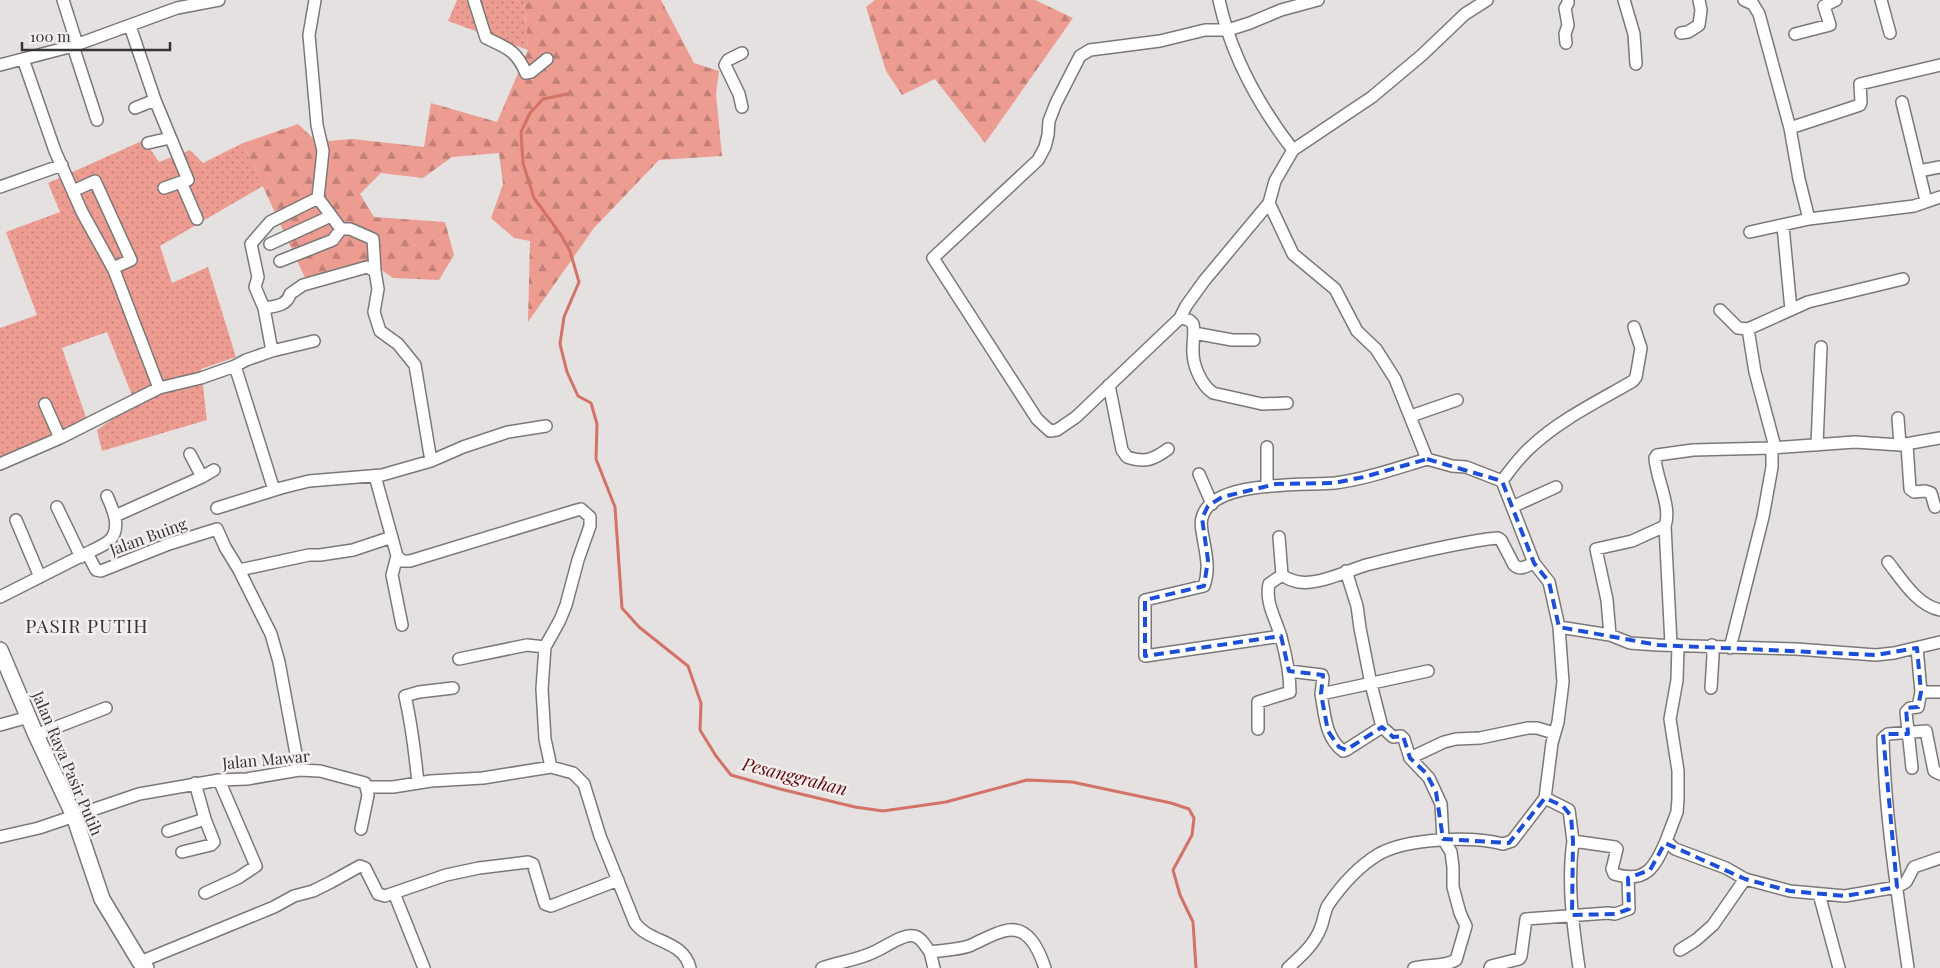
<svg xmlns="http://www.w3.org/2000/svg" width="1940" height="968" font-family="'Playfair Display',serif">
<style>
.grass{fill:url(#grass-dots)}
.forest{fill:url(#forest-firs)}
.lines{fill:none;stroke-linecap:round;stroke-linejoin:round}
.stream{stroke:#d37266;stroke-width:3}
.street-casing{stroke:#7c7878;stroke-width:14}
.secondary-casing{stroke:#7c7878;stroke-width:18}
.street{stroke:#fff;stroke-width:11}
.secondary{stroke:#fff;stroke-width:15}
.marked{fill:none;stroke:#1d4ed8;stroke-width:4;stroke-dasharray:10 6;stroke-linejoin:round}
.labels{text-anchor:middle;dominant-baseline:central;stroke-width:5;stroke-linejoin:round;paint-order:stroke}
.street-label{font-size:16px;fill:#363434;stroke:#f2efee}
.water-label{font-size:18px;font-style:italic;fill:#610505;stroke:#f2efee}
.quarter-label{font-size:19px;letter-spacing:1px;fill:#363434;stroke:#f2efee}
</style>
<defs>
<pattern id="grass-dots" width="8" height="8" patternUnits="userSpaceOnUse" patternTransform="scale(1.25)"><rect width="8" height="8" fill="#ed9c91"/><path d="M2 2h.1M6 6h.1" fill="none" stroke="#c18077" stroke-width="1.8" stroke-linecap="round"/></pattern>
<pattern id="forest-firs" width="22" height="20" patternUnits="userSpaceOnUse" patternTransform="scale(1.25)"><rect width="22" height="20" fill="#ed9c91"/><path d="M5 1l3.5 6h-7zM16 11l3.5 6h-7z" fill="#c18077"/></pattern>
</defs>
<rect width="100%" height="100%" fill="#e5e1e1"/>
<path class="grass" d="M 457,0 L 524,0 L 528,50 L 448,21 Z
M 144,140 L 159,162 L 190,150 L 203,163 L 243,143 L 263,186 L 160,246 L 172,283 L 208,267 L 236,357 L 201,369 L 207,420 L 102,451 L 97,430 L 135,403 L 107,332 L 62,348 L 87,420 L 0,468 L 0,328 L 37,315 L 6,232 L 60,212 L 48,183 Z"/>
<path class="forest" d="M 524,0 L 661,0 L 694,63 L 719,71 L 716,94 L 722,156 L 659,160 L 594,228 L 528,322 L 530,241 L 514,238 L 491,218 L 503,184 L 499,153 L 452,157 L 423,178 L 381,173 L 360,194 L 374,217 L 445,222 L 454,255 L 439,280 L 393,278 L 369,261 L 307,282 L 243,143 L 298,124 L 317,142 L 353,139 L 424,147 L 431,103 L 497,122 L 528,50 Z
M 875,0 L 1035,0 L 1073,18 L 985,143 L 935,79 L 902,95 L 886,71 L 866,7 Z"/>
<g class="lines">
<path class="stream" d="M 567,94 L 543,99 L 530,113 L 521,132 L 523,163 L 534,198 L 561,235 L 570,251 L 579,282 L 564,317 L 560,344 L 567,372 L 578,396 L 591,403 L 597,424 L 596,459 L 615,507 L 622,608 L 639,627 L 688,666 L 701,703 L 700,730 L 716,756 L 731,775 L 780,789 L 855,807 L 883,811 L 946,802 L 1027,780 L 1072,782 L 1171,803 L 1189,809 L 1194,818 L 1192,835 L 1173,870 L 1180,895 L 1193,922 L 1196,968"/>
<g class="street-casing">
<path id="street" d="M 63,0 L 77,44
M 474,0 L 486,38 C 507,48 516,50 526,73 L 531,72 L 547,59
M 1219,0 C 1231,55 1259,106 1293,150
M 1318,0 L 1281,10 L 1250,23 L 1228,30 L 1205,30 L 1160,41 L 1090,50 L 1080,56 L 1056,103 L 1049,121 L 1048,135 L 1045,147 L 1038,160 L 933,258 L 1037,419 L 1050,431 L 1057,430 L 1076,417 L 1180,318 L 1186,306 L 1204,281 L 1269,203 L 1275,181 L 1293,150 L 1372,97 L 1422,55 L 1465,14 L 1487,0
M 1624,0 L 1634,34 L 1636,64
M 1744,0 L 1753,4 L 1759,14 L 1790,128
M 1881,0 L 1890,33
M 130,26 L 155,100 L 188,180 L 181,182 L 197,219
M 1681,33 L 1688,32 L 1699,25 L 1701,10 L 1699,0
M 1795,34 L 1830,25 L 1824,6 L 1836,0
M 1566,43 L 1565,34 L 1568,25 L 1565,8 L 1568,3 L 1568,0
M 73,46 L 97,120
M 23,59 L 55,151 L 82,212 L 114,270 L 159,388
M 0,65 L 73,46 L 177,8 L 219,0
M 1902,102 L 1926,201
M 742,107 L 739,94 L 725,65 L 728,60 L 742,53
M 135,108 L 155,100
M 148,143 L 170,138
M 1919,171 L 1940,167
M 0,187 L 62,165
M 164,188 L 181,182
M 73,191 L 95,181 L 131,260 L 113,268
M 318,198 L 341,229 L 350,229 L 373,239 L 375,271
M 1269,203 L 1293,254 L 1335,289 L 1357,331 L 1376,349 L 1395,379 L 1427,459 L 1452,466 L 1466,467 L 1502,481 L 1534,563 L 1549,582 L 1559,627 L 1563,682 L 1558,722 L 1552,743 L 1545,798 L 1512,841 L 1503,844 C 1471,836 1408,838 1379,854 C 1359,866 1341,886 1328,905 C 1324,912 1324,920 1321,927 C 1315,944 1301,956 1288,968
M 1809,219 L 1799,179 L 1790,128 L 1860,105 L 1861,102 L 1860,84 L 1940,65
M 1783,226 L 1791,310
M 1750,232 L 1809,219 L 1914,206 L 1940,197
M 270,244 L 331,216
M 280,261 L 333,240 L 341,229
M 264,308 C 275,306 287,306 290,294 L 303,285 L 367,267 L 375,271 L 378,289 L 374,312 L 380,331 L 398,344 L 415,365 L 431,461
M 1720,310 L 1738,328 L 1748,329 L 1808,302 L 1903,279
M 1180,318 L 1189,320 L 1193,324 C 1195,332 1193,340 1193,348 C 1192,363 1200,384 1213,393 L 1262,404 L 1287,403
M 1748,329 L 1755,372 L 1775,447
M 1194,333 L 1232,340 L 1254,340
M 272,351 L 314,341
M 235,366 L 274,490
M 1109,385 L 1122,450 L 1127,457 C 1145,463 1153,460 1168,449
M 45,404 L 60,438
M 1411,416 L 1457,400
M 1898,418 L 1900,445
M 1817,445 L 1821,347
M 1907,445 L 1910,489 L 1914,492 L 1925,491 L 1931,493 L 1935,507
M 1267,447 L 1267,485
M 0,464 L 60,438 L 159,388 L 201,378 L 235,366 L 246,360 L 272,351 L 264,308 L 255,287 L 258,277 L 251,244 L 270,222 L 318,198 L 323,151 L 317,125 L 309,35 L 315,0
M 1199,474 L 1212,504
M 375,476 L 397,556 L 402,561 L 410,561 L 577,510 L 581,509 L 590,517 L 590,526 L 578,560 L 566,605 L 560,620 L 545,647 L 542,689 L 545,739 L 551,767
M 202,477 L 214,470
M 1502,481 C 1511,469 1520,456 1532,446 C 1561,419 1599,401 1633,381 L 1636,377 L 1641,348 L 1634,327
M 57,507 L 81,557
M 1512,507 L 1556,487
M 217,508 L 281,488 L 309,481 L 382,475 L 431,461 L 463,447 L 508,432 L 546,426
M 115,516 L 202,477 L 190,454
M 16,520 L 40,577
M 1665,526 L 1671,644
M 1279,537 L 1282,575 C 1286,578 1293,581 1299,582 C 1319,585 1347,571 1366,565 C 1406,555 1447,545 1488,539 L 1498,538 L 1501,540 L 1514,565 C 1521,571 1526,566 1534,563
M 87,553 C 93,550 103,546 109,541 C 122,529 113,509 107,496
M 397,556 L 392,575 L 402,625
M 1888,562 C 1902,580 1917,605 1940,610
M 239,570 L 309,555 L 320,555 L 353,550 L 392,537
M 1346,571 L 1357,606 L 1360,628 L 1371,684 L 1382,727
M 0,597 L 87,553 L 96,570 L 101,571 L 169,544 L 217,529 L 225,547 L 239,570 L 271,634 L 279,662 L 299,770
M 1559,627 L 1610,635 L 1630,643 L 1658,645 L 1796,649 L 1876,655 L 1894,653 L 1940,642
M 1610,635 L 1607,600 L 1596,549 L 1632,541 L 1665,526 C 1672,507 1656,478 1655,458 L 1657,455 L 1693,450 L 1772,448 L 1855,442 L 1900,445 L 1940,438
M 1281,636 L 1145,656 L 1145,600 L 1204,586 C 1210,569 1206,554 1203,537 C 1202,531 1200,524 1202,518 C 1211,479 1304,486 1335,483 C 1366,479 1397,468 1427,459
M 1730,648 L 1763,517 L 1772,467 L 1772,448
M 1917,648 L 1921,692 L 1940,692
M 459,659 L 527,645 L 545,647
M 1289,671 L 1322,675 L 1323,678 L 1321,694 L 1428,671
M 1711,688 L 1713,656 L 1712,645
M 1321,694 C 1325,715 1325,737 1343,751 L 1346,750 L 1382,727 L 1393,737 L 1401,736 L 1404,739 L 1410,758 L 1429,778 L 1441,804 L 1443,839 L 1451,852 L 1453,867 L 1453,887 L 1460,913 L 1466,926 L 1456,960 C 1444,967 1428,964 1414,968
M 0,725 L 29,717
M 1258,729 L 1258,702 L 1290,692 C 1290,673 1286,655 1281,637 C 1276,619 1265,603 1269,584 L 1282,575
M 36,735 L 106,708
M 1410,758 L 1444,742 L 1456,739 L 1480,738 L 1528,728 L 1537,728 L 1554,733
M 1912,768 L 1906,712 L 1910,708 L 1918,707 L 1921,692
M 418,783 C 415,753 412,726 405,696 L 419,692 L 453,688
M 1545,798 L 1569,810 L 1573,841 L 1615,847 L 1617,849 L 1612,869 L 1614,874 C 1646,884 1655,867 1666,841 L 1675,849 L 1726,868 L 1745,879 L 1790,891 L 1845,896 L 1897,887 L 1906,882 L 1914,867 L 1940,858
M 361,829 L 368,795 L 366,787
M 168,831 L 205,819
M 0,837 L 39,828 L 139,794 L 219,780 L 247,779 L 299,770 L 320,771 L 365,783 L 366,787 L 393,787 L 431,781 L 483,778 L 551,767 L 573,773 L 584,784 L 600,836 L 635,923 C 649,943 684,940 690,968
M 1573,841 C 1567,884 1573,926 1579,968
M 1666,841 L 1677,812 L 1678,799 L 1678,771 L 1670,719 L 1677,680 L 1678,645
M 182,852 L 211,845 L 214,842 L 205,819 L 195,783
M 205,893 L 238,878 L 256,866 L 219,780
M 394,893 L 424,968
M 1819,894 L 1839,968
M 1680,950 L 1696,940 L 1713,925 L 1745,879
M 930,952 L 934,968
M 140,962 L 274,907 L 294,896 L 313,891 L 331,882 L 360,866 L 365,868 L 378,894 L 385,896 L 446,875 L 479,868 L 528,862 L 533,864 L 545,904 L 551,906 L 618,880
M 822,968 C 838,962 858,960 874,952 C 884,948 904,933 914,936 C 921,937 926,947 930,952 C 943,950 957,950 969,946 C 981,941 992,934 1004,931 C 1028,924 1039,950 1045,968
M 1490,968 L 1491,966 L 1519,959 L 1521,956 L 1526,919 L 1608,913 L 1615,914 L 1629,909 L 1628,877
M 1908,968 C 1897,891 1885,815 1883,738 L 1888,734 L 1926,731 L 1934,771 L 1940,774"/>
</g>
<g class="secondary-casing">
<path id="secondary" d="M 0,650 L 36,735 L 74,816 L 102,899 L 140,962 L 146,968"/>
</g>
<use href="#street" class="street"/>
<use href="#secondary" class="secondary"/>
</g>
<path class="marked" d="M 1427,459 L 1502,481 L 1534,563 L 1549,582 L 1559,627 L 1658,645 L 1876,655 L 1917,648 L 1921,692 L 1918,707 L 1906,708 L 1908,734 L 1883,734 L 1897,887 L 1845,896 L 1790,891 L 1745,879 L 1665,843 L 1650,870 L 1628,878 L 1629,909 L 1615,914 L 1572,915 L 1573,841 L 1571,816 L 1563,806 L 1545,798 L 1509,843 L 1443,839 L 1436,792 L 1426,773 L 1410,758 L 1403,736 L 1393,737 L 1382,727 L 1346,750 L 1339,747 L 1328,731 L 1321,694 L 1323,675 L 1289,671 L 1281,636 L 1145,656 L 1145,600 L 1204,586 L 1208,560 L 1202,518 L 1208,506 L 1222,497 L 1276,484 L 1334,483 L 1364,477 Z"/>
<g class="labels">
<g class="street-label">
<text transform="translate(148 536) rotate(-20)">Jalan Buing</text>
<text transform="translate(266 759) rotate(-5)">Jalan Mawar</text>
<text transform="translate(68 763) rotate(67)">Jalan Raya Pasir Putih</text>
</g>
<g class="water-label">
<text transform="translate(795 776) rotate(14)">Pesanggrahan</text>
</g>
<g class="quarter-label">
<text x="87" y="625">PASIR PUTIH</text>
</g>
</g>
<path d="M22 42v8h148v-8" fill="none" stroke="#363434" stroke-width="2.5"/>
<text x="30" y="42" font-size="15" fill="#363434" stroke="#f2efee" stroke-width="4" paint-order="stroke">100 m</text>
</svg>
